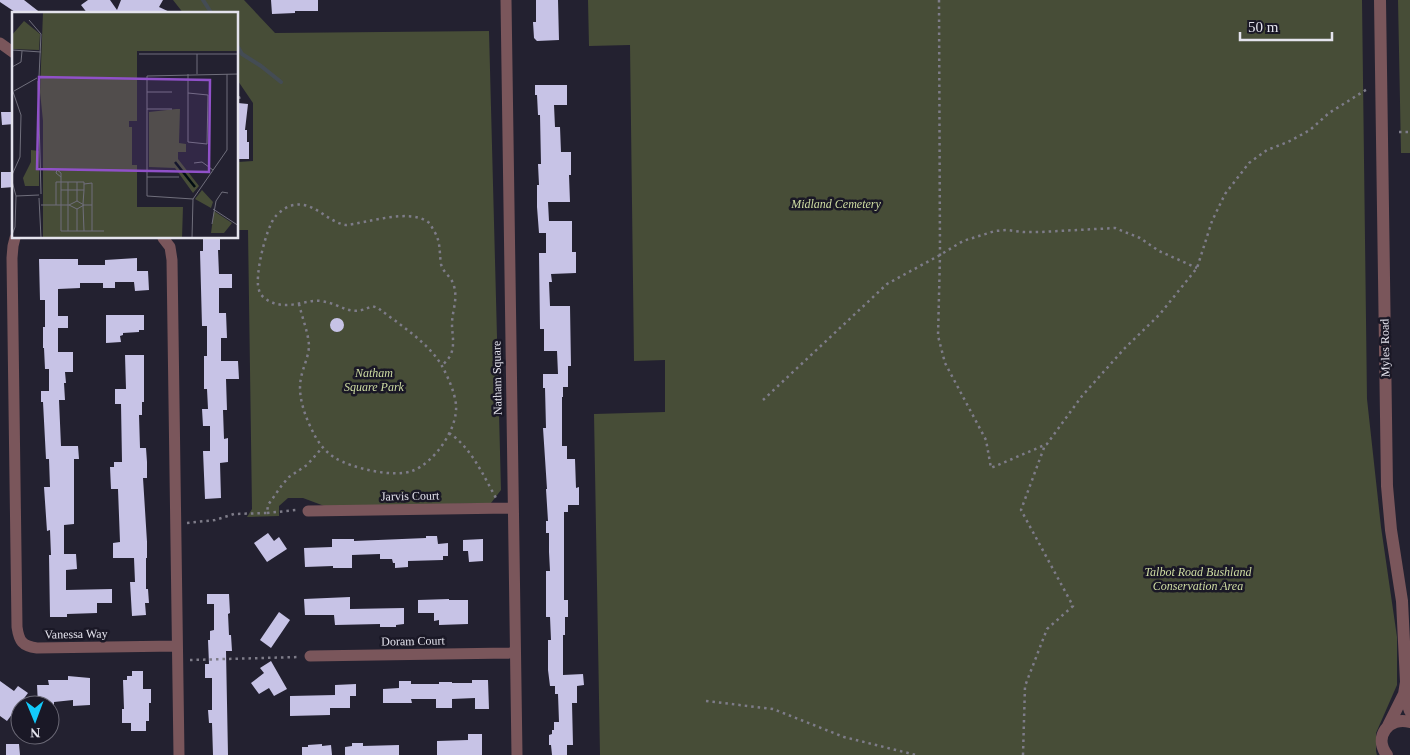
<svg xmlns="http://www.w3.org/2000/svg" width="1410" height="755" font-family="Georgia,serif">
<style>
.green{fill:#474d37}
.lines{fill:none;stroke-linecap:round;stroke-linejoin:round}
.stream{stroke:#444c54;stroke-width:4}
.building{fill:#c7c3e6}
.path{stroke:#7e7c89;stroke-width:2.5;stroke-dasharray:2.5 4;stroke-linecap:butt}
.minor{stroke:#7a565b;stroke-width:11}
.tertiary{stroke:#7a565b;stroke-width:12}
.labels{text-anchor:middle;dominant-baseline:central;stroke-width:5;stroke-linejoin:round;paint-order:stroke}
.park-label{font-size:12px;font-style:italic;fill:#cedca2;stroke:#1a1826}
.street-label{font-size:12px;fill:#e4e3ed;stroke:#1a1826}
.inset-river{fill:none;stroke:#000c12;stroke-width:2.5}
.inset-road{fill:none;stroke:#706f7c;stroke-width:1}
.view{fill:#9051c8;fill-opacity:0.15;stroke:#9051c8;stroke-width:2.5}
.inset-edge{fill:none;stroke:#e4e3ed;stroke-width:2.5}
</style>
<rect width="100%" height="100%" fill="#232130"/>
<path class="green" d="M 173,0 L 244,0 L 275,33 L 489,31 L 501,490 L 491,503 L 327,507 L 303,498 L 288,498 L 279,506 L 279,516 L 247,517 L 252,509 L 248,230 L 238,230 L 238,162 L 253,161 L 253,103 L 238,81 L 238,14 L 184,14 Z
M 588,0 L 1362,0 L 1367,399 L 1381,527 L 1397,637 L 1397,685 L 1376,733 L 1376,751 L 1377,755 L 600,755 L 594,414 L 665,412 L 665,360 L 634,361 L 630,45 L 589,46 Z
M 1398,0 L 1410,0 L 1410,153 L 1401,153 Z"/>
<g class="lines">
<path class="stream" d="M 203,0 L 212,14
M 238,47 L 242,54 L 261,66 L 281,82"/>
</g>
<path class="building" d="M 0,0 L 24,0 L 42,14 L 18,14 L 0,2 Z
M 88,0 L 110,0 L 117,10 L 121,0 L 163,0 L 159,7 L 174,14 L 88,14 L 81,5 Z
M 271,0 L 318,0 L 318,11 L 295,11 L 295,13 L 272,14 Z
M 536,0 L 558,0 L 559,40 L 537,41 L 534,38 L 533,22 L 536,22 Z
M 535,85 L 567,85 L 567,105 L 554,105 L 555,127 L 560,127 L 561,152 L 571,152 L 571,175 L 569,175 L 570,202 L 548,202 L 549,221 L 572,221 L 572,252 L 576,252 L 576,273 L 551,274 L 552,282 L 549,282 L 550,306 L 570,306 L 571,366 L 568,366 L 568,387 L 563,387 L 563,397 L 562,397 L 562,446 L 567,446 L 567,459 L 575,459 L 576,488 L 579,487 L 579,505 L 568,505 L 568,512 L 564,512 L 564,600 L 568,600 L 568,617 L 565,617 L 565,635 L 563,635 L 563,675 L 583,674 L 584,685 L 577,686 L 577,703 L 572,703 L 573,745 L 567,745 L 567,755 L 552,755 L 551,745 L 549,745 L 549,735 L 552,734 L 552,730 L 554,730 L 554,722 L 559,722 L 558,694 L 555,694 L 555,686 L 550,686 L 548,670 L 548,640 L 551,640 L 550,617 L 546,617 L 546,571 L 550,571 L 549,552 L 549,533 L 546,533 L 546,521 L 548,521 L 546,489 L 547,489 L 543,428 L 546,428 L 545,388 L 543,388 L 543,374 L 558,374 L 557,351 L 544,351 L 544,329 L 540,329 L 539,253 L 546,253 L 546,233 L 539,233 L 537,207 L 537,185 L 539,185 L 538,164 L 541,164 L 540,115 L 538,115 L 537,95 L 535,95 Z
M 238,103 L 248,104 L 245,130 L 247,130 L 247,142 L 249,142 L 249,159 L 238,159 Z
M 1,112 L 14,112 L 14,124 L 2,125 Z
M 1,172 L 14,172 L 14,187 L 1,188 Z
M 203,238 L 220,238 L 220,250 L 218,250 L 219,274 L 232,274 L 232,288 L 219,288 L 219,313 L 226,313 L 227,338 L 221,338 L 221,361 L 238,361 L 239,379 L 226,379 L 227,410 L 223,410 L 224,439 L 228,438 L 228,462 L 220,463 L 221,498 L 205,499 L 203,451 L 210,451 L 210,426 L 203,426 L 202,409 L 208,409 L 207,389 L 204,389 L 204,356 L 207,356 L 207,326 L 202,326 L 200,251 L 203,251 Z
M 137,258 L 137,271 L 148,271 L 149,290 L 135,291 L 134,282 L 115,282 L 115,288 L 103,288 L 103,283 L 80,283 L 80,288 L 58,289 L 58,316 L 68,316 L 68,328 L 58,328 L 58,352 L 73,352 L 73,372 L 65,372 L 66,383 L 64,383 L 65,400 L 59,400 L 61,446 L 78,446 L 79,459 L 74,459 L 74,524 L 64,525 L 64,554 L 76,554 L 77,569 L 66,570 L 66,590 L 112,589 L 112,603 L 97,603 L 97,613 L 67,614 L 67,617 L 50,617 L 49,555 L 51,555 L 50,530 L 47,531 L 44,487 L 50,487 L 49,459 L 46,459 L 43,402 L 41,402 L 41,391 L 49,391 L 49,369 L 45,369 L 44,348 L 43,348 L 43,327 L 45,327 L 45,300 L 40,300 L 39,259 L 78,259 L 78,265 L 105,265 L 105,260 Z
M 106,315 L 144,315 L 144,330 L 139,330 L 139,332 L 123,333 L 123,335 L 120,336 L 121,342 L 106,343 Z
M330 325a7 7 0 1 1 14 0a7 7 0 1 1-14 0Z
M 125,355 L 144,355 L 144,402 L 142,402 L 142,415 L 139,415 L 140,448 L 146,448 L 147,462 L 147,478 L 143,478 L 147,542 L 147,558 L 146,558 L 146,589 L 148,589 L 149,603 L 145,603 L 146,615 L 132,616 L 130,582 L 135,582 L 134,558 L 113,558 L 113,543 L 120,542 L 118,489 L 111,489 L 110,467 L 114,467 L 114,462 L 122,462 L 121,404 L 115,404 L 115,389 L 126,389 Z
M 268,533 L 274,541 L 279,537 L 287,549 L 267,562 L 254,543 Z
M 426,536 L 437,536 L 438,544 L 448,543 L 448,556 L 443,556 L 443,560 L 408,561 L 408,567 L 395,568 L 395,563 L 393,563 L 392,559 L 380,559 L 380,554 L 352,555 L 352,568 L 333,568 L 333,566 L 305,567 L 304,548 L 332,547 L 332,539 L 354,539 L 354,541 L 426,538 Z
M 483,539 L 483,561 L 469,562 L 468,551 L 463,551 L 463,540 Z
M 207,594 L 229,594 L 230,613 L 228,614 L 229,635 L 231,635 L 232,651 L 226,651 L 228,755 L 213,755 L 212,723 L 209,723 L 208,710 L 212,710 L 212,678 L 205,678 L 205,664 L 209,664 L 208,640 L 210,640 L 210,631 L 214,630 L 214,604 L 207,604 Z
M 350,597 L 350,609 L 404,608 L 404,624 L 396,625 L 396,627 L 380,627 L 380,624 L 335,625 L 334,615 L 305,615 L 304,599 Z
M 449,599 L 449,600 L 468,600 L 468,624 L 439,625 L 439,620 L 434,621 L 434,613 L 418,613 L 418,600 Z
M 279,612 L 290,620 L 271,648 L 260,640 Z
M 271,661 L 287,689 L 274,696 L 269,688 L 259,694 L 251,683 L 264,673 L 260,668 Z
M 132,671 L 143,671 L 143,689 L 151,689 L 151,703 L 149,703 L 149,721 L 146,721 L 146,731 L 131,731 L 131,723 L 122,723 L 122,709 L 124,709 L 123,680 L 127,680 L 127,676 L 132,676 Z
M 68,676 L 90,678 L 90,705 L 73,706 L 73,700 L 54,702 L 54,705 L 38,705 L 37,685 L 49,685 L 48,680 L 68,680 Z
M 472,680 L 488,680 L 489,709 L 475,709 L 475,698 L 452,699 L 452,708 L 436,708 L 436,699 L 411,699 L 412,703 L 383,703 L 383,689 L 399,688 L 399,681 L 411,681 L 411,684 L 439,684 L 439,682 L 452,682 L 452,683 L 472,683 Z
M 0,681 L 14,691 L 18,686 L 28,693 L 7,721 L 0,716 Z
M 356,684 L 356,696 L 350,696 L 350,708 L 330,708 L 330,715 L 290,716 L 290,696 L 335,695 L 335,685 Z
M 468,734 L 482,734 L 482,755 L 437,755 L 437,741 L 468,740 Z
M 352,743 L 363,743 L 363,746 L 399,745 L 399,755 L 345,755 L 345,747 L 352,746 Z
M 6,744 L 19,744 L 20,755 L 6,755 Z
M 322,744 L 322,746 L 331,745 L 332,755 L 302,755 L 302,747 L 308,747 L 308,745 Z"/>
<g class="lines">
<path class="path" d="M 939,0 L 940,255 L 938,336 L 945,363 L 986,440 L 991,468 L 1047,444 L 1082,396 L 1124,349 L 1160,314 L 1197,268 L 1212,221 L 1225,194 L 1249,163 L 1267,150 L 1288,142 L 1310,130 L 1329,113 L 1369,88
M 238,98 L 244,96
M 1399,132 L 1410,132
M 299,304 C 302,317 308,332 309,345 C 309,356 303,367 301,378 C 297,397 306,419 315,436 C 320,445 326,452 335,458 C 352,468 393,478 412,471 C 434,463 458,429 456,405 C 455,393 448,377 442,366 C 429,343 399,324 378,308 L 372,306 C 349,318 343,304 321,301 C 305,299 288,311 269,301 C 265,299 260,295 259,290 C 254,277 266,228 275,217 C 279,212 287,206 294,205 C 314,201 327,222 346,225 C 367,223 409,208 428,222 C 431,224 432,228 434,231 C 441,242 439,251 441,264 C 443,273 452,277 454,286 C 458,300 452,311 452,324 C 452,334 455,344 451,354 C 449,359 445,362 442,366
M 763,400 L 887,284 L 940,255 L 963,241 L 995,231 L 1007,230 L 1023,232 L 1040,232 L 1115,228 L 1140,238 L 1159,251 L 1197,268
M 449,433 C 471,447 483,475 496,498
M 267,513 L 296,510
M 187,523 L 215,520 L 234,514 L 267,513 L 268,505 L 282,485 L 289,477 L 307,465 L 322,448
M 190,660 L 299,657
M 706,701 L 773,709 L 844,737 L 916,755
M 1023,755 L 1025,686 L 1047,629 L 1073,606 L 1021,510 L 1045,445"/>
<path class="minor" d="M 506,0 L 517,755
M 0,43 L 14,53
M 15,238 L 13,246 L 12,258 L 17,627 C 19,641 22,646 37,648 L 177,646
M 163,238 L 170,247 L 172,260 L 179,755
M 308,511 L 513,508
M 310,656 L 515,653"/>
<path class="tertiary" d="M 1380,0 L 1387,486 L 1391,530 L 1402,601 L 1406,682 L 1404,694 L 1388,726
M 1404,694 L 1410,711
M 1387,755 C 1373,737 1389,716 1410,722"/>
</g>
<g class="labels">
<g class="park-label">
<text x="836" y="204">Midland Cemetery</text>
<text x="374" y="373">Natham<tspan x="374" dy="14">Square Park</tspan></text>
<text x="1198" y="572">Talbot Road Bushland<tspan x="1198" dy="14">Conservation Area</tspan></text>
</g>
<g class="street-label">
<text transform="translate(1385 348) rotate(-91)">Myles Road</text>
<text transform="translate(497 378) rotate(-91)">Natham Square</text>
<text transform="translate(410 496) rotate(-1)">Jarvis Court</text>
<text transform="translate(76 634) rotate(-1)">Vanessa Way</text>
<text transform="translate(413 641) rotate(-1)">Doram Court</text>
</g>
</g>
<g transform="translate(12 12)">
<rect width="226" height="226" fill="#232130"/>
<path d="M 31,0 L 226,0 L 226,39 L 125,39 L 125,109 L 117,109 L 117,115 L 120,115 L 120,153 L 125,153 L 125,195 L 171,195 L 170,226 L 31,226 L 31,109 L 28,80 ZM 12,9 L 28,22 L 27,38 L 0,37 L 0,23 ZM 164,97 L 168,97 L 167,131 L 174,132 L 174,140 L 166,140 L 166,147 L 187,174 L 181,181 L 163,156 L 137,155 L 137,100 ZM 19,138 L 27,139 L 27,174 L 13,174 L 11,166 L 19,150 ZM 190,178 L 201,190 L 199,196 L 183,187 ZM 202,199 L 220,211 L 212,221 L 199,221 Z" fill="#474d37"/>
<path class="inset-river" d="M 163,150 L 183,175"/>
<path class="inset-road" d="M 17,8 L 29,22 L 27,65M 0,38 L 29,40M 127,42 L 227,42M 185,42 L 185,62M 0,55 L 9,50 L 10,39M 176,62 L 176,130 L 195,132 L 196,83 L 176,81M 26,69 L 29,182M 0,77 L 9,103 L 8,145 L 0,163M 2,79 L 25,66M 135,80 L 160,80M 135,97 L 160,97M 182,151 L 190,150 L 201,158M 49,165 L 44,161 L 45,158 L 49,161 L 49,219 L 92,219M 135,165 L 167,165M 0,169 L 4,184 L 3,215 L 0,223M 65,170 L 72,170 L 72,178M 72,172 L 80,171 L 80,193 L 72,193M 49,178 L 72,178 L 71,192M 4,184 L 27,183M 27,186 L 29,226M 181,187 L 135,184 L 135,64 L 227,62M 29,193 L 57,193 L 65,189 L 72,193 L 65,197 L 57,193M 44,193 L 44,170 L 65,170 L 65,189M 71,193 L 72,219M 80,193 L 80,219M 201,197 L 227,214M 200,212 L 204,189 L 210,180 L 216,181M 56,219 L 56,170M 65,219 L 65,197M 180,226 L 181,187 L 215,138 L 215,62"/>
<path class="view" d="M 27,65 L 198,68 L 197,160 L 25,157 Z"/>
<rect width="226" height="226" class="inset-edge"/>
</g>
<g transform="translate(35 720) rotate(179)"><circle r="24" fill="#1a1826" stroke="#6b6976"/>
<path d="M0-4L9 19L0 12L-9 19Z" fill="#13cafb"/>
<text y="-8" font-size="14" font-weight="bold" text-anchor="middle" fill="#e4e3ed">N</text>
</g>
<path d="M1240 32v8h92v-8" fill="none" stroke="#e4e3ed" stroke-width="2.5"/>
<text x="1248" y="32" font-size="15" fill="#e4e3ed" stroke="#1a1826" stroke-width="4" paint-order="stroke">50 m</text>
</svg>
